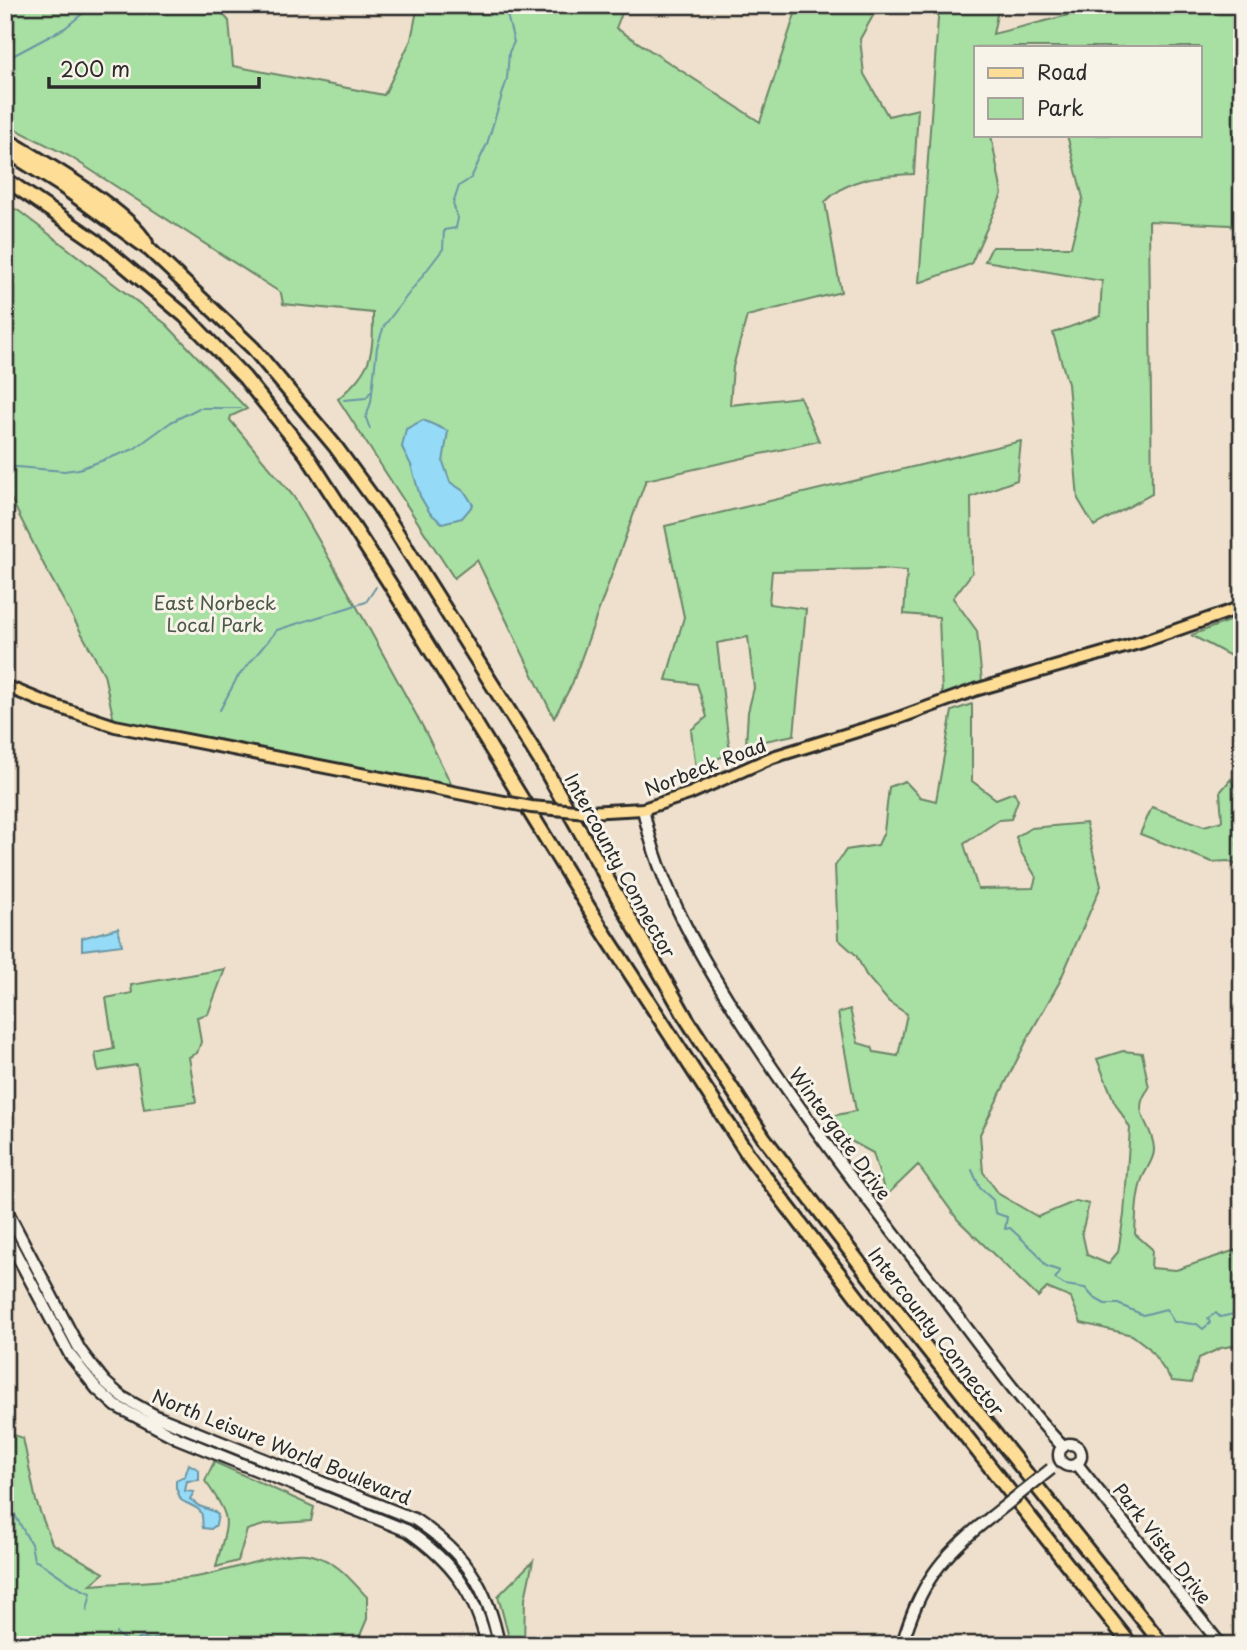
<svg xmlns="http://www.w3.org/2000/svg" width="1247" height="1650" font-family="'Playpen Sans',sans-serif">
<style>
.green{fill:#a8dfa3;stroke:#6a8567;stroke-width:2}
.water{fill:#95dbf7;stroke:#6b95a5;stroke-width:2}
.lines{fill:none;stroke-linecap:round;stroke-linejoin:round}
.stream{stroke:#6b95a5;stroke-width:2}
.secondary-casing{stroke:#2b2b2b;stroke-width:15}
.primary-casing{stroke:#2b2b2b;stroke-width:16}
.highway-casing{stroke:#2b2b2b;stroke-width:18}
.secondary{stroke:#f7f3e8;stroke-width:10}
.primary{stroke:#fedd96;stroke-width:10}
.highway{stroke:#fedd96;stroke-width:12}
.secondary-bridge-casing{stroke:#2b2b2b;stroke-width:15;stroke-linecap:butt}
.primary-bridge-casing{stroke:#2b2b2b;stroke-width:16;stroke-linecap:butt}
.secondary-bridge{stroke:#f7f3e8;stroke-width:10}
.primary-bridge{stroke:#fedd96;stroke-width:10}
.labels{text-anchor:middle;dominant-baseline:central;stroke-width:6;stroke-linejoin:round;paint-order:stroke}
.park-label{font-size:19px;fill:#4a5849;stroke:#f7f3e8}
.street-label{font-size:19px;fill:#2b2b2b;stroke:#f7f3e8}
</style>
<rect width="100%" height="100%" fill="#eee0cc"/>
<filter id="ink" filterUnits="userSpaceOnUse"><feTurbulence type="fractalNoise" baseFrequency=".0143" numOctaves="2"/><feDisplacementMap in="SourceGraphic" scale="14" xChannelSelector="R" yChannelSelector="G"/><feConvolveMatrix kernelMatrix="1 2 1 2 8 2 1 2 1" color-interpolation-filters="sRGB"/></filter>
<g filter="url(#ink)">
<path class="green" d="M 5,5 L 215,5 L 229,21 L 233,66 L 384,95 L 411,40 L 418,5 L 625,5 L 616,28 L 760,122 L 798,5 L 903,5 L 874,14 L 860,39 L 864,74 L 888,116 L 918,109 L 914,174 C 880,176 850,176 825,202 L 841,292 L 747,316 L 733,367 L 730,405 L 800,397 L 819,441 L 646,480 L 572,684 L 554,718 L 477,560 L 454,578 L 338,399 C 372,368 373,358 373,313 L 283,304 L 281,293 L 69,156 L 5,124 Z
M 939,5 L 999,5 L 993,34 L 1085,11 L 1086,5 L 1242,5 L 1242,233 L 1230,225 L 1149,221 L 1152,494 L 1094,526 L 1078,499 L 1068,384 L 1053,333 L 1100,316 L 1102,281 L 985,261 L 992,247 L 1071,247 L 1083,198 L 1067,135 L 1200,135 L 1200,47 L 976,47 L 976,135 L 991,135 L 1002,194 L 971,264 L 919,283 Z
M 5,204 L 19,211 L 166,324 L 247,409 L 231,416 L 230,420 L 294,497 L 366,623 L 424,729 L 454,790 L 115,726 L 104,674 L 45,567 L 5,487 Z
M 1021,441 L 1017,480 L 971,497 L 972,573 L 953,598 L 977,631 L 982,682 L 942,695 L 939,617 L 904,614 L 907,571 L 881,569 L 772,571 L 769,604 L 806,609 L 794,735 L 746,745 L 748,712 L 754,688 L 748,637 L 717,643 L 730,753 L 696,769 L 691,730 L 707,717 L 697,684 L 666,680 L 684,617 L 665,526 Z
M 1242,616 L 1242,662 L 1191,635 L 1192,635 Z
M 972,704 L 972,781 L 996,799 L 1014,792 L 1018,800 L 1011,819 L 999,820 L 964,844 L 978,889 L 1033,888 L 1036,877 L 1021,852 L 1016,837 L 1031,828 L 1086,823 L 1101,886 L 1059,983 L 1031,1032 L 980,1134 L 983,1172 L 999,1194 L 1038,1217 L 1076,1201 L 1089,1204 L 1082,1232 L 1087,1255 L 1108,1264 L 1118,1252 L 1124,1215 L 1130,1128 L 1114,1101 L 1097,1059 L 1123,1051 L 1142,1053 L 1149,1088 C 1129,1114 1153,1123 1154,1149 C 1155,1159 1145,1170 1142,1179 C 1136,1197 1136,1216 1135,1234 L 1152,1249 L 1151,1268 L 1176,1270 L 1242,1248 L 1242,1344 L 1221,1348 L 1199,1358 L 1191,1383 L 1172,1381 L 1149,1348 L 1132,1335 L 1081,1323 L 1071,1298 L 1047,1288 L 1038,1297 L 958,1220 L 918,1165 L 886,1196 L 873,1153 L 849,1140 L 832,1116 L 856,1111 L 838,1013 L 850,1009 L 858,1043 L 872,1047 L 874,1052 L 898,1056 L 907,1014 L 889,1002 L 866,975 L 856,955 L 838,939 L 835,866 L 846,850 L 878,845 L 884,832 L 889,787 L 905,781 L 920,797 L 936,801 L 952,711 Z
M 1231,779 L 1242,808 L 1242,833 L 1237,843 L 1242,868 L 1228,861 L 1212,862 L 1140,834 L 1152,807 L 1204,826 L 1222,821 L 1220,792 Z
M 225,969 L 208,1014 L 197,1017 L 201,1042 L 197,1053 L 189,1057 L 196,1102 L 144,1109 L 137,1065 L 98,1071 L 95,1053 L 114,1049 L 106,998 L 132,993 L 131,985 Z
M 5,1432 L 23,1438 L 36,1501 L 52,1543 L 104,1573 L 90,1585 C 126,1582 160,1582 196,1577 C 226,1573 286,1548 312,1555 C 338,1562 349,1578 367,1597 L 367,1619 L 356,1645 L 5,1645 Z
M 214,1462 L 314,1507 L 311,1521 L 267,1524 L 247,1530 L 238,1561 L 216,1567 C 227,1520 235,1522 205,1481 Z
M 533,1561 L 525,1599 L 524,1645 L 511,1645 L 498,1596 Z"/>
<path class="water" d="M 423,420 L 448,431 L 443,462 L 450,482 L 465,492 L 473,505 L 462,518 L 442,523 L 430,513 L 420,496 L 411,465 L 402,447 L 406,429 Z
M 118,928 L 122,945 L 82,950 L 82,938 Z
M 189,1464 L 199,1470 L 199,1480 L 187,1481 L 185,1491 L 194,1492 L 190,1499 L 199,1506 L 213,1511 L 218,1515 L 216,1525 L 211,1529 L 203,1528 C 202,1525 203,1521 202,1517 C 202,1507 188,1505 181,1500 L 176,1488 L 176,1480 L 185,1476 Z"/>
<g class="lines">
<path class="stream" d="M 5,60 L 65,28 L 93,5
M 344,400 L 366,398 L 371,391
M 370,429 L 366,418 L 371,402 L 377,347 L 384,326 L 443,249 L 444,230 L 456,228 L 458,218 L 453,204 L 459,186 L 471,178 L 487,144 L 507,79 L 509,52 L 514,42 L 506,11 L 513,5
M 5,466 L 64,471 L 79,469 L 134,449 L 171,422 L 199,408 L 241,408
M 220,710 L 237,678 L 277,630 L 366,602 L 376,587
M 972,1170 L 980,1188 L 993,1200 L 995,1213 L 1007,1217 L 1005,1229 L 1010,1228 L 1037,1253 L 1046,1266 L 1060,1271 L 1055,1279 L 1065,1285 L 1085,1288 L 1094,1298 L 1105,1304 L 1118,1304 L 1143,1315 L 1166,1309 L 1174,1322 C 1183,1321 1188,1325 1197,1324 L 1203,1329 L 1210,1323 L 1208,1318 L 1216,1313 L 1220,1317 L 1234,1314 L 1242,1302
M 5,1497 L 31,1544 L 34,1560 C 55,1569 70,1587 91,1593 L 87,1610
M 116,1633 C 130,1645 128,1641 144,1638 L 151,1640 L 158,1638 L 176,1645"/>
<g class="secondary-casing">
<path id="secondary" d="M 643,809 C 660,891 704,963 749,1033 C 807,1122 869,1202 934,1285 C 975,1338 1018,1399 1063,1447
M 5,1207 L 80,1350 L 89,1362 L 105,1382 L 122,1397 L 158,1417 L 414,1519 C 464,1552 488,1586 499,1645
M 5,1233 L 70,1355 L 97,1389 L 116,1406 L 177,1438 L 408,1531 C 452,1562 475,1592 487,1645
M1059 1455a11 11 0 1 1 22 0a11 11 0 1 1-22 0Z
M 1077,1464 L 1221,1645
M 902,1645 C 919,1585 941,1555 991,1517"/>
</g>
<g class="primary-casing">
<path id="primary" d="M 5,686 L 49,704 L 115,726 L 494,800
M 587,812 L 643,809 L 689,794 L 773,757 L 893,720 L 975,690 L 1142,642 L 1242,607"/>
</g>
<g class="highway-casing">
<path id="highway" d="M 5,139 C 40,160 129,211 146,243
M 5,150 L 62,186 L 150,250 L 253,348 L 335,446 L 387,517 L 541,762 L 686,1018 L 764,1138 L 870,1277 L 1163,1645
M 5,179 L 97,242 L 185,316 L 244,377 L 306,454 L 392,587 L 601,928 L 749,1156 L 893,1344 L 1131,1645"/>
</g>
<use href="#secondary" class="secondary"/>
<use href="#primary" class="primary"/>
<use href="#highway" class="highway"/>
<g class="secondary-bridge-casing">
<path id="secondary-bridge" d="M 991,1517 L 1051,1469"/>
</g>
<g class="primary-bridge-casing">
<path id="primary-bridge" d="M 494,800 L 531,807 L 587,812"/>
</g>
<use href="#secondary-bridge" class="secondary-bridge"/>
<use href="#primary-bridge" class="primary-bridge"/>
</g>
</g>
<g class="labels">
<g class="park-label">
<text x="215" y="602">East Norbeck<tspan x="215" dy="22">Local Park</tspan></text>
</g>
<g class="street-label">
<text transform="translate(705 766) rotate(-21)">Norbeck Road</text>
<text transform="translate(621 865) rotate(61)">Intercounty Connector</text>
<text transform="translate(841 1133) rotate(54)">Wintergate Drive</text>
<text transform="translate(937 1331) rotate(52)">Intercounty Connector</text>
<text transform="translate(282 1446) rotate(22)">North Leisure World Boulevard</text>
<text transform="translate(1163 1543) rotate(52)">Park Vista Drive</text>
</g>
</g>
<rect width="1247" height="1650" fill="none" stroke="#f7f3e8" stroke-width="28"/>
<rect x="14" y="14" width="1219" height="1622" fill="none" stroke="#2b2b2b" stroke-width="2.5" filter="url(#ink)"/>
<rect x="974" y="46" width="228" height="91" fill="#f7f3e8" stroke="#a5a39c" stroke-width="2"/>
<rect x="988" y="68" width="35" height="10" fill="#fedd96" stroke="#a5a39c" stroke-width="2"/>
<text x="1037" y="80" font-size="21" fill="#2b2b2b">Road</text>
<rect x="988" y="98" width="35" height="21" fill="#a8dfa3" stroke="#a5a39c" stroke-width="2"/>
<text x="1037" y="116" font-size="21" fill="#2b2b2b">Park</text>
<path d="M49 77v10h210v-10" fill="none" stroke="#2b2b2b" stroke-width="3.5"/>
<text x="60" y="77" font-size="21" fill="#2b2b2b" stroke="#f7f3e8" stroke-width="5" paint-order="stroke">200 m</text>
</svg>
